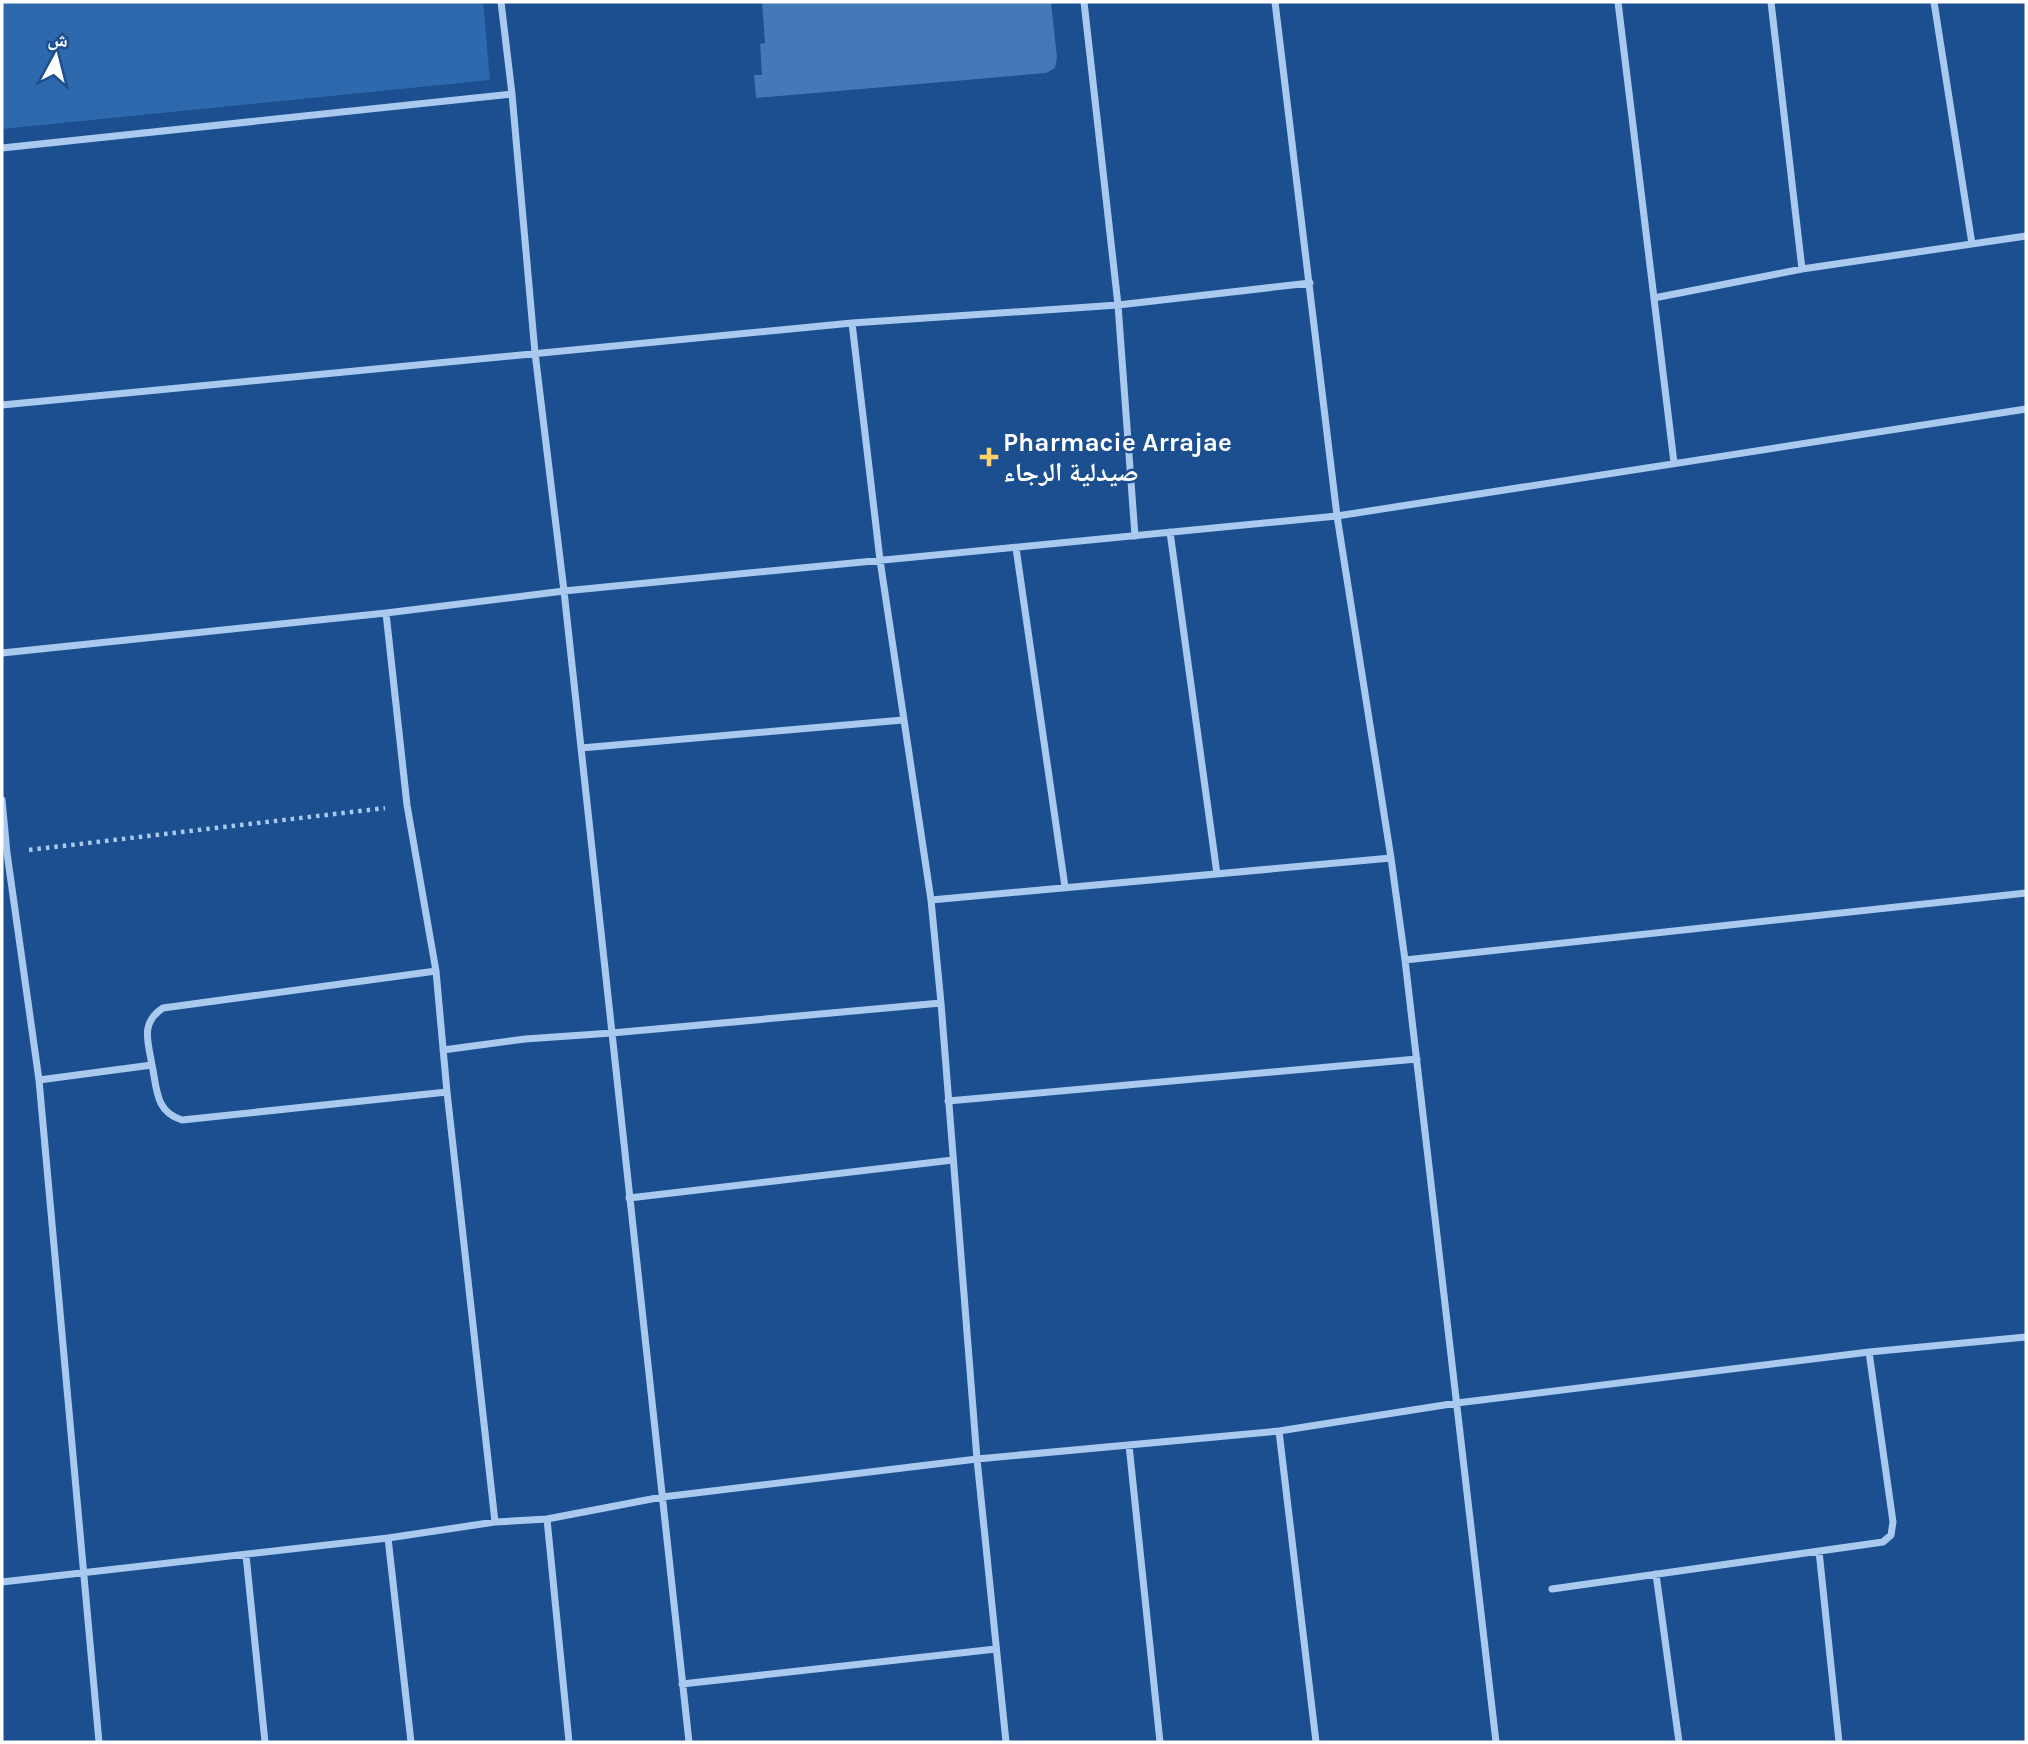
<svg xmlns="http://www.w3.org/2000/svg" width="2028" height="1744" font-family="Karla,'Noto Naskh Arabic',sans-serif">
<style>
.green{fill:#2e69ad}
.building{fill:#4478b7}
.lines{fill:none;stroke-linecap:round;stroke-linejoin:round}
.path{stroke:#a9c9ee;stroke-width:4.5;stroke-dasharray:3.5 5;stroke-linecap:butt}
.minor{stroke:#a9c9ee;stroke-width:7}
.poi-dot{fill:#ffd166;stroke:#1b4f8f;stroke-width:2.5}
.labels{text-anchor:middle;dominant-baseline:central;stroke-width:5;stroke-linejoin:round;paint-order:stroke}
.poi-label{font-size:26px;font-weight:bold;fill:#fff;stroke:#1b4f8f;text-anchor:start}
</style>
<rect width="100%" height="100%" fill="#1b4f8f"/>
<path class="green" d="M 2,2 L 483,2 L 490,80 L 2,129 Z"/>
<path class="building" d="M 762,2 L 1051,2 L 1057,58 L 1055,68 L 1046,73 L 756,98 L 754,75 L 762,75 L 760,44 L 765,43 Z"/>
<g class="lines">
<path class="path" d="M 29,850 L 385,808"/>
<path class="minor" d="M 501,2 L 512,94 L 535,353 L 564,591 L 689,1742
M 1084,2 L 1118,305 L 1135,536
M 1275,2 L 1337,516 L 1391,858 L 1405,960 L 1496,1742
M 1618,2 L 1674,463
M 1771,2 L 1802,269
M 1934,2 L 1972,244
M 2,148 L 512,94
M 1654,298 L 1802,269 L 2026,236
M 852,323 L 880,560 L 931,900 L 941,1003 L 977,1459 L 1006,1742
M 2,405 L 852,323 L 1118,305 L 1310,283
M 1170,532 L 1217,874
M 1016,548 L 1065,887
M 386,613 L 407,805 L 436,971 L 447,1092 L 495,1522
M 2,653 L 386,613 L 564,591 L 1337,516 L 2026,409
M 581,748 L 903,720
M 2,800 L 7,853 L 39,1080 L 99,1742
M 931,900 L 1391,858
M 1405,960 L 2026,893
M 443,1050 L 525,1039 L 612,1033 L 941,1003
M 152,1065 C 148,1041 140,1023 163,1008 L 436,971
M 39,1080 L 152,1065 C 157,1088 155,1112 182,1120 L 447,1092
M 948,1101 L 1417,1059
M 629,1198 L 953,1160
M 1279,1431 L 1316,1742
M 1129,1445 L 1160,1742
M 547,1519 L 569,1742
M 388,1538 L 411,1742
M 1819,1551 L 1839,1742
M 246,1555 L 265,1742
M 1656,1574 L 1679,1742
M 2,1582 L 388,1538 L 495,1522 L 547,1519 L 662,1497 L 977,1459 L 1279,1431 L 1457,1403 L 1869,1352 L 2026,1337
M 1552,1589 L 1883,1542 L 1891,1535 L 1893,1522 L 1869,1352
M 682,1684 L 996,1649"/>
</g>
<path class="poi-dot" d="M985.5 446.5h7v7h7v7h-7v7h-7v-7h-7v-7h7z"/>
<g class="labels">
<g class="poi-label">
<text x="1003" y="442">Pharmacie Arrajae<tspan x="1003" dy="30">صيدلية الرجاء</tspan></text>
</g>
</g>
<rect width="2028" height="1744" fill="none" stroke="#ffffff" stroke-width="7"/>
<g transform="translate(56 56) rotate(7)" stroke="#1b4f8f" stroke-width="5" paint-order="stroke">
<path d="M0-5L12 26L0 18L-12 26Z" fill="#ffffff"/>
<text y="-10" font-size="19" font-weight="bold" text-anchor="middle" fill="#ffffff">ش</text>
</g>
</svg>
